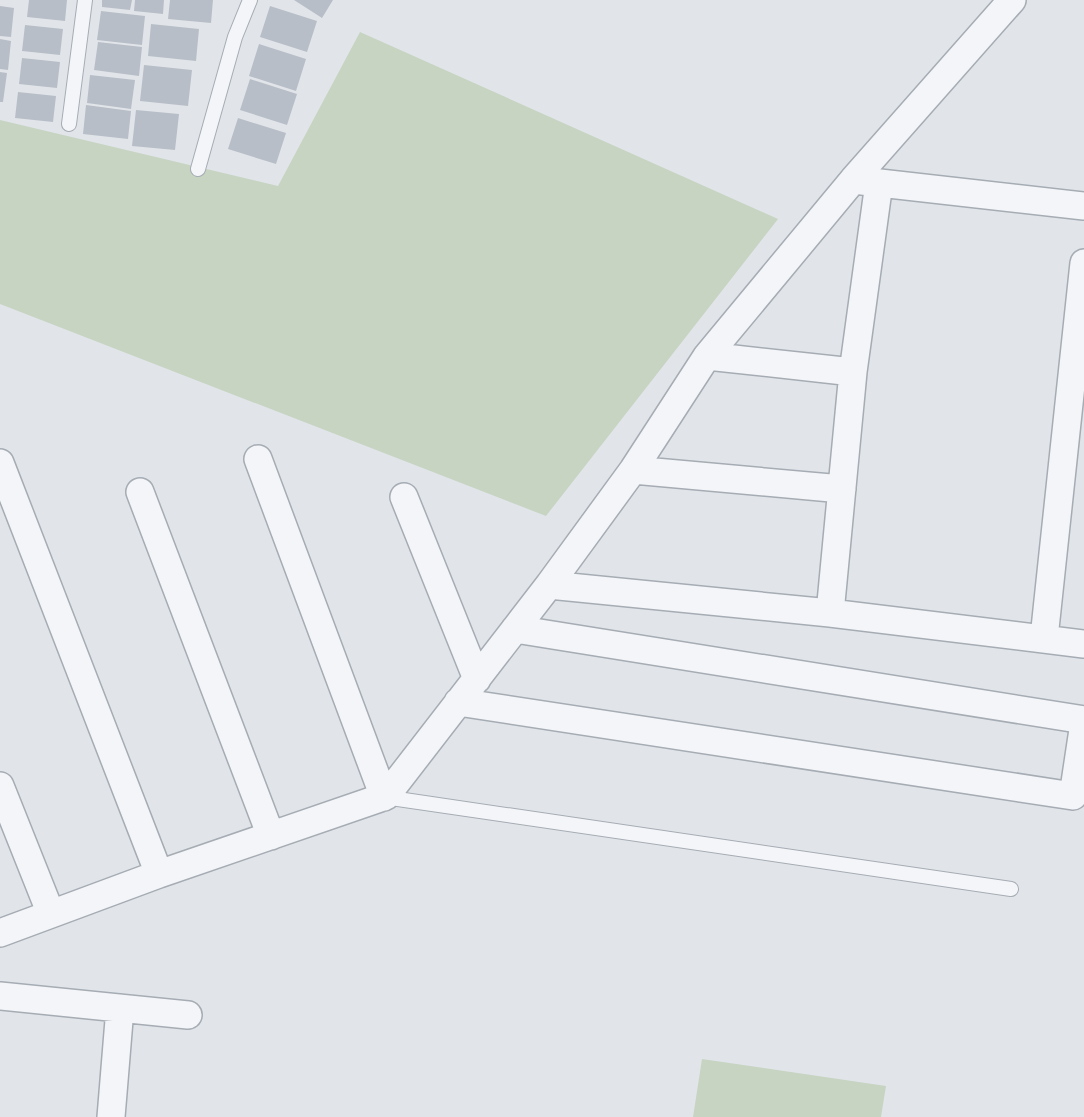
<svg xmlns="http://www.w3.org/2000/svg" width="1084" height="1117" font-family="'Asap Condensed',sans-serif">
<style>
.green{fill:#c7d4c2}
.building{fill:#b8bec7}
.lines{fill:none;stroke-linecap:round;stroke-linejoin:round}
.service-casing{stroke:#a6acb4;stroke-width:16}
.minor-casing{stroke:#a6acb4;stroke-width:30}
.service{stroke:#f4f5f8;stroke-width:14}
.minor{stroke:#f4f5f8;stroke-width:27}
</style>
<rect width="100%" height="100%" fill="#e1e5ea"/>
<path class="green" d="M 360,32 L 778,219 L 546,516 L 0,304 L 0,120 L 278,186 Z
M 702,1059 L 886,1086 L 881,1117 L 693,1117 Z"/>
<path class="building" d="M 29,0 L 67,0 L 65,21 L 27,17 Z
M 102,0 L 132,0 L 130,10 L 102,7 Z
M 135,0 L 164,0 L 163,14 L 134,11 Z
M 170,0 L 213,0 L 211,23 L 168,19 Z
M 294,0 L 333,0 L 322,18 Z
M 0,6 L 14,8 L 11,37 L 0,36 Z
M 270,6 L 317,21 L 307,52 L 260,37 Z
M 101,11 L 145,16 L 142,45 L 97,40 Z
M 151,24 L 199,29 L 196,61 L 148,56 Z
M 25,25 L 63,29 L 60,55 L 22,51 Z
M 0,39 L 11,41 L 8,70 L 0,69 Z
M 98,42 L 142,47 L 139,76 L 94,70 Z
M 259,44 L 306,59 L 296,91 L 249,76 Z
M 22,58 L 60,62 L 57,88 L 19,84 Z
M 144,65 L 192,70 L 188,106 L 140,101 Z
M 0,72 L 7,73 L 3,102 L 0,102 Z
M 90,75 L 135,80 L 131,109 L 87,103 Z
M 250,79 L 297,94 L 287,125 L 240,110 Z
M 18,92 L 56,96 L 53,122 L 15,118 Z
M 86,105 L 131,111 L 128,139 L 83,134 Z
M 136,110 L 179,114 L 175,150 L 132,146 Z
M 238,118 L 286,133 L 276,164 L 228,149 Z"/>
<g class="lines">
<g class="service-casing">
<path id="service" d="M 69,124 L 85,0
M 198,169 L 235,37 L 250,0
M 384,797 L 1011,889"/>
</g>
<g class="minor-casing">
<path id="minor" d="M 862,181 L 1084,206
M 707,356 L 853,372
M 258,459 L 384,797
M 0,463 L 159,874
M 633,470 L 842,489
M 140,492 L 271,836
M 404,497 L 477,679
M 549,585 L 830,613 L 1084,644
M 830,613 L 853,372 L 879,183
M 515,629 L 1084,720
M 1044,638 L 1084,263
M 458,702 L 1073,796 L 1084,723
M 0,786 L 51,914
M 0,933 L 159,874 L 386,796 L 549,585 L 633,470 L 707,356 L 853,180 L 1012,0
M 0,996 L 188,1015
M 111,1117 L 120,1008"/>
</g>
<use href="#service" class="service"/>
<use href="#minor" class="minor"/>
</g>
</svg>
